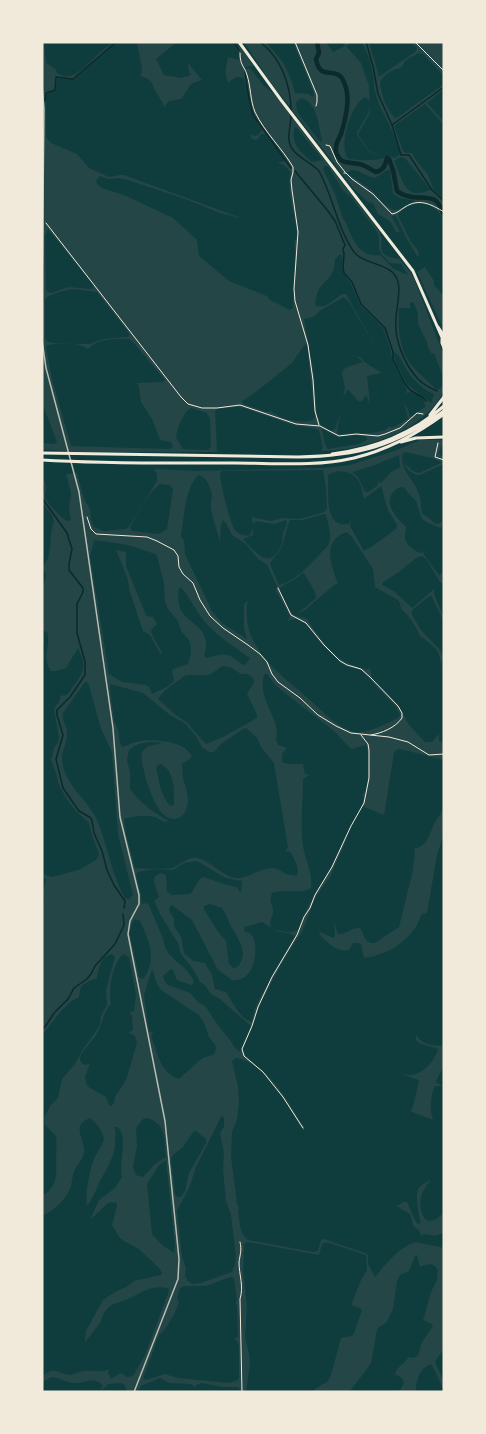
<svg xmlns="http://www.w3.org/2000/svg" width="486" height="1434" font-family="Helvetica,sans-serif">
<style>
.green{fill:#244646;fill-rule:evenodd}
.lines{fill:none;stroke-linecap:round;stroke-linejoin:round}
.stream{stroke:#0a2a2b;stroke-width:1.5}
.river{stroke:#0a2a2b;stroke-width:4.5}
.path{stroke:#f1e9da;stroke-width:1}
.tertiary{stroke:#b8beb3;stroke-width:1.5}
.trunk{stroke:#f1e9da;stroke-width:3}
.motorway{stroke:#f1e9da;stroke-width:3}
</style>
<rect width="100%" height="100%" fill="#0f3d3e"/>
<path class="green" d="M 42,42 L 44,42 L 46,63 C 49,65 52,66 54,68 C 59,73 54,72 61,75 C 79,84 99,45 117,42 L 74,79 L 61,78 L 57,79 L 56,90 L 48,93 L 46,96 L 46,137 L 51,143 L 77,154 L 89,168 L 109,177 L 120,175 L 124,175 L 244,219 L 220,213 L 188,200 L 128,180 L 119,178 L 108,179 L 100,176 L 96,180 L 97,184 L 102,188 L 124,195 L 173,218 L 197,240 L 199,256 L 229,281 L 267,296 L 270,300 L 290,310 L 293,308 L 295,249 L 294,241 L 297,238 C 297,219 285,189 291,173 L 284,165 L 277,162 L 284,162 L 285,160 L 265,134 L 261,134 L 257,140 L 252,139 L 250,134 L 254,136 L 258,135 L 262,130 L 252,114 L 244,78 L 236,77 L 228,83 C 224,73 226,66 228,57 L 238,60 C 241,53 237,48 233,42 L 237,42 L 253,65 L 253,66 L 245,67 L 245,69 L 250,68 L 263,85 L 275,95 L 379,231 C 387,247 371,255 400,259 L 413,276 L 442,351 L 444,356 L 444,379 L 434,353 L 433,354 L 431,353 L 427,345 L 428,344 L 418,324 L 418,314 L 414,303 L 412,302 L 410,303 L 410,308 L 399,308 C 398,328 399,352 413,367 C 420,375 429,382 437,390 L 442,387 L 444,384 C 444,394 439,401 432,408 C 406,438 352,452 314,451 L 321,451 L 323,448 L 319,431 L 317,429 L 293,425 L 244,408 L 236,407 L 217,409 L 215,411 L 217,452 L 71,452 L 42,449 L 42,443 L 54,444 L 57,442 L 42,403 ZM 295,127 L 296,127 L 323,160 L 312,162 C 301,152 289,143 295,127 ZM 324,166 L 328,166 L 342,189 L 351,197 L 378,233 L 379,238 L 379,248 L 381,254 L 390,263 L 401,264 L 408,275 L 394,269 L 380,255 C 358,258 352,237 345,221 L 343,219 L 335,194 L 323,169 ZM 48,229 L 93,285 L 93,289 L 68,287 L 51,293 L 46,291 L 45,236 ZM 339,255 L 342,255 L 343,273 L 351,284 L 360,305 L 383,328 L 390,348 L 393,363 L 407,389 L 406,393 C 415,390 425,397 425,407 L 410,417 L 407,407 L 401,401 L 405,406 L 408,419 L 392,428 L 390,426 L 385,430 L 373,433 L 338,434 L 337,430 L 341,412 L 335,429 L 330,431 L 321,425 L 317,415 L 314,375 L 304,319 L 313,317 L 321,310 L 344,297 L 349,302 L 380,355 L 346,294 L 342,294 C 335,299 325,309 316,306 L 315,303 C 316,298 317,293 319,289 C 329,276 334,277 335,259 ZM 75,289 L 97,292 L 129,333 L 129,337 L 104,339 L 89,344 L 53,343 L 47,341 L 45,338 L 45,299 C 52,293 65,290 75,289 ZM 129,339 L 133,342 L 165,380 L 164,381 L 161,382 L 137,383 L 139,387 L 141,402 L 152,419 L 160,440 L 171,442 L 173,447 L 169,449 L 71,446 L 52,379 L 46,346 C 58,342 78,342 88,349 C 98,338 115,339 129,339 ZM 305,344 L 307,346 L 315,417 L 313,420 C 301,424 281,420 271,411 L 267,412 L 243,404 L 242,401 L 257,391 L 292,363 ZM 394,352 C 401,356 403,364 408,372 C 414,381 424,390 434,394 L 431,403 L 407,384 L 395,362 ZM 191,408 L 207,413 L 210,419 L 211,447 L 208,450 L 183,449 L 176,438 C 177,428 182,414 191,408 ZM 322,429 L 336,436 L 356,435 L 367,437 L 367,440 L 359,444 L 328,449 L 325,445 Z
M 137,42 L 177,42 L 156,59 L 164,75 L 181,78 L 191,75 L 189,72 L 188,63 L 202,80 L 191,84 L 181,99 L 169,101 L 164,107 C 163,101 160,99 157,94 C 151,83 154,81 141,76 L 142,69 Z
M 244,42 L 265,42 L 267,44 C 285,63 288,68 295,93 L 308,94 L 313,97 L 314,95 L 313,91 L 293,42 L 326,42 L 333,52 L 345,46 L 343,42 L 352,42 L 346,46 L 361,63 L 369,86 L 370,113 L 358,134 L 368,150 L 380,156 L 368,151 L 357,135 L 357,132 L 369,112 L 370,101 L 365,97 C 351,104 338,146 348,159 C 360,160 377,162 388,156 L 395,158 L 400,154 C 397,145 394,135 390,126 C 383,112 373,96 374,80 L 370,60 L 362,42 L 369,42 L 379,76 L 380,76 L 415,52 L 417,48 L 411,42 L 444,42 L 444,76 L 423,54 L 419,53 L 406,60 L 401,68 C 392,69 385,74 380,82 C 381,94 386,109 395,118 L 398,117 L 444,84 L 444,89 L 427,103 L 444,122 L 444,125 L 425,104 L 394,126 L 403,151 L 406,153 L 412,153 L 416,160 L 428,175 L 434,190 L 444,200 L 444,220 C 432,200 416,198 399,213 L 398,216 L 411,242 L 418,250 L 419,255 L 417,256 L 406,237 L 396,216 L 391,216 L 400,232 L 396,232 L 391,222 L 378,214 L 373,203 L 368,202 L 354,189 L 271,83 ZM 302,98 C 318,104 318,125 322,140 L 321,143 L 297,112 L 296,103 L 298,100 ZM 400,157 L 405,158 L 431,190 C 426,191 421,194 416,193 C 402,192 400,171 394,161 ZM 351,170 C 361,170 366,177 375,178 L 387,170 L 390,170 L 393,194 L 400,198 L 416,201 C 411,203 398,211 394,210 C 384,207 378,196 371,190 C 364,184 355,179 347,173 Z
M 425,267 L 434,281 L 434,285 L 444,296 L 444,330 L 417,272 Z
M 350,355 L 360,357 L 366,363 L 382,373 L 367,376 L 370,404 L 366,395 L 362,401 L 358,401 L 348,389 L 343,397 L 345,388 L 342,374 L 343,370 L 347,367 L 363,362 L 357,357 Z
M 420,440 L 444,440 L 444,446 L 441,447 L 439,453 L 441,456 L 444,456 L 444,464 L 420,475 L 417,475 C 412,473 405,468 404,463 L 413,471 L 419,473 L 441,463 L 441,462 L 432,458 L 405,452 L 402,455 C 401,472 414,479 419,494 C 421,500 421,507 422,513 L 436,524 L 441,523 L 444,517 L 444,521 L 441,528 L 428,523 L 422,519 L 416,501 L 408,493 L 404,487 C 398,487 396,489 392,494 C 384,505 398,519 406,527 C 406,531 405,534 405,537 C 405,544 415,552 421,553 L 423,551 L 424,555 L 439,575 L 444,572 L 444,575 L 442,577 L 444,584 L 440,582 L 427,560 L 422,556 L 416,558 L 399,572 L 383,582 L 382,585 L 395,592 L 412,608 L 434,589 L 434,594 L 444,618 L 444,622 L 431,595 L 412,610 L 412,615 L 421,630 L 441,651 L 443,657 L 440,666 C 442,651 434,647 423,638 L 420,637 C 419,630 407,613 401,609 L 400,603 L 398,600 L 375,587 L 373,569 L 352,537 L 347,532 C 321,541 331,564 338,584 L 334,585 L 305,610 L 296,615 L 316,598 L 315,592 L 304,573 L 302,573 C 296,580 288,582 280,588 L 280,591 C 283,598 287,609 293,614 C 296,617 302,617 307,619 C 317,634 328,651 344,661 C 349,664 356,666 362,669 L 364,668 L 365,670 L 370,668 L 372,678 L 398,705 L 409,725 L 425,742 L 432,742 L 439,734 L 439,741 L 444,743 L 444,760 L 400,749 L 396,750 L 394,753 L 384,815 L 362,806 L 364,798 L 362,795 L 366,792 C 368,777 371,760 366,745 L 351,749 L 334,731 L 276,686 L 267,674 L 264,674 C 263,680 262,688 264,694 C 267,710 280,722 276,740 L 278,745 L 287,748 L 282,754 L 282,762 L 288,764 L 303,764 L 305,774 L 309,775 L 303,779 C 303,801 300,824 303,846 C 305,860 313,873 311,888 C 300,895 284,888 272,893 C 268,903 274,904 273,912 C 272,919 269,920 271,927 C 278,931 290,934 298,930 C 305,907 320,888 331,867 C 336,859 340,850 344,841 L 347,839 L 330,877 L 315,898 L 302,932 L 283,961 L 262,1000 L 243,1049 C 245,1059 255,1063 262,1070 C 279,1085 291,1106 302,1125 L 304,1125 L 304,1131 C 287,1108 268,1062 236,1058 L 232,1061 L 238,1087 L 239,1102 L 237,1120 L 232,1132 L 231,1156 L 237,1204 L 239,1208 L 238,1211 C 240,1221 239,1234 248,1240 L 313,1252 L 318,1251 L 321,1240 L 324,1239 L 365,1253 L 368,1255 L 368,1264 L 375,1277 C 384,1266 401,1245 416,1242 L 444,1248 L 444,1348 L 435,1362 L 442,1377 L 444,1378 L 444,1390 C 440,1383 435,1369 431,1364 C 419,1369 416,1380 416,1392 L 399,1392 L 404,1383 L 402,1378 L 395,1374 C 397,1366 406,1363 408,1357 L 413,1358 L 418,1356 L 422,1342 L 433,1326 L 432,1324 L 423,1320 L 424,1317 L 431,1292 L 437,1280 L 438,1270 C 433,1262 428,1264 420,1267 L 417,1255 L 415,1256 L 409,1271 L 400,1275 L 397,1281 L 393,1309 L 386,1323 L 379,1327 L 377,1330 L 371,1363 L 367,1369 L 349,1392 L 310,1392 L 328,1381 L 331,1375 L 341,1338 L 352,1336 L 354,1333 L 362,1310 L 360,1308 L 351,1305 L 361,1280 L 367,1270 L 366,1255 L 326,1242 L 322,1244 L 319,1255 L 248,1242 L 245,1243 L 244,1245 L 243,1271 L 247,1307 L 245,1337 L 249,1353 L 250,1364 L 246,1392 L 241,1392 L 239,1388 L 236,1387 L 221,1387 L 202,1383 L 196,1385 L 195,1388 L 191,1384 L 169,1383 L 160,1378 L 141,1386 L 137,1392 L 127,1392 L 125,1385 L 122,1383 L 108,1384 L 100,1392 L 103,1385 C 91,1376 87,1383 75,1383 C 67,1383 60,1378 52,1377 L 42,1382 L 42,1376 C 57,1365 58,1375 70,1375 C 75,1374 80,1371 85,1371 C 92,1370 98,1372 105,1371 L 109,1369 L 108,1373 L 111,1379 L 121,1373 L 127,1377 L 133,1376 L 145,1355 L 169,1291 L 168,1288 C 149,1284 139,1295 123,1301 C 117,1303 111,1304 106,1310 C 103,1313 102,1318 100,1323 C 95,1330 90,1336 85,1342 L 86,1331 L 103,1300 L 115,1292 L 128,1286 L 134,1281 L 161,1275 L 162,1273 L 160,1269 L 139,1249 L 124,1241 L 120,1238 L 112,1225 L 117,1206 L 116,1202 L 108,1203 L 90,1220 L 99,1200 L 115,1188 L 122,1177 C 118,1161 129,1141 118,1127 L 115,1127 C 117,1152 112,1160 100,1181 C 96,1190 93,1198 87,1206 C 85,1195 89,1173 93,1162 C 95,1154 102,1148 104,1139 C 103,1132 96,1122 90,1118 C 71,1125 84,1138 84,1151 C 84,1159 76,1165 74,1172 C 72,1177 72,1182 71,1186 C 66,1200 55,1210 42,1216 L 42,1196 C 56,1189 57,1176 56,1162 C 56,1153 57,1145 56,1136 L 45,1125 L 44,1118 L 50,1106 L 58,1098 L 62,1079 L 75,1064 L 83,1049 L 99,1027 L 101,1016 L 107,1005 L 106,990 L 115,957 L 112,954 C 101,957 98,968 97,978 L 89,981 L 81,986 L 79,997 C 62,1005 54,1022 42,1035 L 42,905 L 44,901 L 43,892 L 46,880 L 42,875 L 42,873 L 48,876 L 53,877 L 81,869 L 96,860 L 99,854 L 92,835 L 89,823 L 76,811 L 66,798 L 59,785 L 56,773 L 51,760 L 54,748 L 58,742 L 59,738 L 54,709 L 60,700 L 61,693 L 62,696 C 68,695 69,693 72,688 C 84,672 87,667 78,648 L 66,668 L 56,671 L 51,671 C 40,655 52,646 47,632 L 43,631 L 42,590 L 46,575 L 42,568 C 54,555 48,536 54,521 L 52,515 L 42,503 L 42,478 C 48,486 45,487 45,496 C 46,503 62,518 67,521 L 71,520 L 69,509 L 71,493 L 66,474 L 77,473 L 84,499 L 90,509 L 91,519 L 93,526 L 96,528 L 104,531 L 125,529 L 128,528 L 157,481 L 157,474 L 154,470 L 157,469 L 195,471 L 323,468 L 350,465 L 397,450 ZM 399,455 L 400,467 L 391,472 L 381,483 L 378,481 L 378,485 L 369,492 L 365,492 L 358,477 L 352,472 L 372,466 ZM 323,470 L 326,487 L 327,509 L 324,512 L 300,519 L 283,518 L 271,521 L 251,517 C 254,522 254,533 248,536 C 243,535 238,534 235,530 C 230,523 220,482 220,473 L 222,471 ZM 339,471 C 358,473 361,482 364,499 L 381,486 L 388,510 L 397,525 L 396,529 L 374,545 L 364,551 L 350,526 L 351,518 L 349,524 C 323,529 329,492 328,475 L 331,473 ZM 199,475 C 206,477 210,486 212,494 C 212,499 210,504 211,509 C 213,520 217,531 220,542 L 221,525 L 223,520 L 226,523 L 232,535 L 246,544 L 258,559 L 267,565 L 277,586 L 276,589 L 276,591 L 290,616 L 288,621 L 295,619 L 304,622 L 323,646 L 336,658 L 344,665 L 361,670 L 396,707 L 400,715 L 398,718 C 386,723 369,734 355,732 C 339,729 321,710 310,700 C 286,679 248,652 247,617 C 247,610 245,606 249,600 L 245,603 L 244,606 L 244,628 L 247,639 L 222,623 L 212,611 L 185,554 L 184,541 L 181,536 C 184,518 185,486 199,475 ZM 160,484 L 170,485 L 173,489 L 167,529 L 159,534 L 132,531 L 130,527 C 137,514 149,492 160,484 ZM 324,514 L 326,515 C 328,523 332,535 329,543 C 328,547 322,551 320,554 C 309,566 295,581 279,585 L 270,564 C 273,557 279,553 282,546 C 285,538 286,529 290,520 L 303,520 ZM 286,520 C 288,526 285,527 283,533 C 282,538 283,543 280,548 C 268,571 254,550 243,539 L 253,535 L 253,524 L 256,521 L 274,524 ZM 95,540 L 128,545 L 155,554 L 157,556 L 164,583 L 165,602 L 168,609 L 178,621 L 181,631 L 189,640 L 191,646 L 191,653 L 188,664 L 173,669 L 172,671 L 174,680 L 173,682 L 167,687 L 152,694 L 149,687 L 146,685 L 122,682 L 109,674 L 90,556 L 94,541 ZM 180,587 C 186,591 198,614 205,622 C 218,637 234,647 250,658 L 245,665 C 239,664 238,660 232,657 C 224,652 215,656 207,658 L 204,656 C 205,652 207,647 206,642 C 203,619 173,623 179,589 ZM 222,666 L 230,667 L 241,674 L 248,674 L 253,678 L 254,682 L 247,694 L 257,714 L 257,718 L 223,737 L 206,744 L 193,730 L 189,724 L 176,715 L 158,699 L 164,691 L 186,675 C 189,675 205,676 208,675 C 212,674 218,669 222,666 ZM 85,682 L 87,682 L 89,685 L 101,729 L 112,752 L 118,834 L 133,895 L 129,899 L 125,898 C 111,874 108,846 97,820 C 88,799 62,784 62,757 C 63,749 67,742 67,734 C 68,726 61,721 63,713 ZM 111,684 L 143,693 L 170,715 L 186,724 L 195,735 L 202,747 L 209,752 L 214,752 L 221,744 L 243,729 L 246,728 L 257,738 L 261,747 L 274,763 L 288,847 L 285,852 L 289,851 L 291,853 C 294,859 300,868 297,875 C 287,878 281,868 271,868 C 257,869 244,882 231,877 C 221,873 207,860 198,858 C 187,856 181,865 172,868 C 168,869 139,869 135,868 L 126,834 L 124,819 C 131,816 147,815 155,817 C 162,819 160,823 169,821 C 154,813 140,803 130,789 L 130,772 L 127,760 L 129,750 C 138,742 151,741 162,743 C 156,745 145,745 142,753 C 140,759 144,769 145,776 C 149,788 160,828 180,817 C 185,815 188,806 188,801 C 188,793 185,785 183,778 C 182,773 183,769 182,764 L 191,758 L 192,756 C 190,754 187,750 185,748 C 174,741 149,738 136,742 C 131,743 127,746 122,747 L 120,743 L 118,729 L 114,721 L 110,688 ZM 160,764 C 175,770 174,789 174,803 L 174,805 L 171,806 C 161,798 159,780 156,767 ZM 197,861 L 226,878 L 242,881 L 241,892 L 240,892 L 237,887 L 227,885 L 204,877 C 196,880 196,888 190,894 L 171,895 L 167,891 L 166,875 L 161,873 L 155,876 L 154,882 L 159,897 L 154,901 L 160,914 L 178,943 L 181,954 L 193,969 L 200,982 L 205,985 L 211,994 L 220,999 L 251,1026 L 240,1052 L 235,1048 L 230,1040 L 220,1028 L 205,1006 L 198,1002 L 191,994 L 185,991 L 168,985 L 165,982 L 163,976 L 171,969 L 173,970 L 177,980 L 191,985 L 194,983 C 191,969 175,963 167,951 C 164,946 164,939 161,934 C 157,923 152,913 148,903 L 142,904 L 141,895 L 136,875 L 138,872 L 155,869 L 173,870 L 184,863 ZM 210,904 L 222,908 C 226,914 228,920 231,926 C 238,939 250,954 237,967 L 233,968 L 229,964 L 226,941 L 218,932 L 204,909 L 204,906 ZM 172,905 L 192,920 L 218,970 L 232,980 C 237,980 242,980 246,976 C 255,969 258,947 253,937 C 251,933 250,933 245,932 L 244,927 L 262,922 L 279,932 L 289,933 L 295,936 L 262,994 L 255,1008 L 252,1022 C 239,1018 233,1003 226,992 L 215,989 L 212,975 L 205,963 L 193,961 L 184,953 L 181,936 L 175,928 L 174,924 L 174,919 L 169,910 L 170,906 ZM 135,919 L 140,921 C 149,941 158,960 143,979 L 139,977 L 130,935 C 130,929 131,923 135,919 ZM 123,954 L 129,957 L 136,995 L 134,1011 L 131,1012 L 129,1012 L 132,1016 L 133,1030 L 130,1032 L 128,1032 L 135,1036 L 137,1043 L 126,1080 L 115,1097 L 114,1103 L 111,1106 L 109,1105 L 106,1097 L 87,1086 L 85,1077 L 90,1063 L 87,1065 L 83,1064 C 80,1060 79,1061 81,1055 C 85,1047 92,1042 96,1035 C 103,1025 102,1012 111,1004 C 108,989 112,965 123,954 ZM 152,969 L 157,984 L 161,990 L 199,1015 L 204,1023 L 209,1037 L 216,1046 L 215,1053 L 213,1055 L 205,1057 L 200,1060 L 179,1079 C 159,1072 159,1054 151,1037 L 153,1032 L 149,1031 L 144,996 ZM 223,1116 L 224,1118 L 224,1127 L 220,1133 L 224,1153 L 223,1170 L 226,1201 L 231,1215 L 236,1256 L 235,1264 L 232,1272 L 201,1283 L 192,1284 L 187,1280 L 185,1275 L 186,1268 L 182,1257 L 177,1211 L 190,1186 L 196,1167 L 221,1117 ZM 148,1118 C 167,1125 164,1139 166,1157 L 155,1164 L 143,1177 L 136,1175 L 133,1167 L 137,1146 L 136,1128 L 143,1119 ZM 194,1131 L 196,1131 L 206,1139 L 206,1143 L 189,1173 L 185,1191 L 181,1197 L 177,1197 L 175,1194 L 171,1158 L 174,1154 L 182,1148 ZM 166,1160 L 175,1247 L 174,1253 L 162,1245 L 152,1234 L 147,1184 L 159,1165 ZM 230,1277 L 234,1278 L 237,1300 L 235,1303 L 237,1305 L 238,1336 L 237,1338 L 233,1338 L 237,1341 L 239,1346 L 239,1377 L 238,1380 L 229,1383 L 218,1382 L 178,1378 L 165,1374 L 146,1380 L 143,1379 L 159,1335 L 165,1329 L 174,1315 L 179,1302 L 177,1298 L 180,1288 L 185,1286 L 206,1286 Z
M 116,550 L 126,552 L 126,566 L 146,615 L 147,616 L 153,617 L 157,624 L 151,630 C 152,638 159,645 162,653 L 160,653 L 150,635 L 143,631 L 129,589 L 128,580 Z
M 444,807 L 444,833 L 437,855 L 427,913 L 422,914 C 419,920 417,927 412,932 C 400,947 382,956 364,958 L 361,945 L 359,943 L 353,943 L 349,950 C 337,953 327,942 319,934 L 320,932 L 334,938 L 335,934 L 334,922 L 338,934 C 346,935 351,927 360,928 C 365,935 364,944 375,943 L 399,927 L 413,870 C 413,863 416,855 414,849 C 427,846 429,836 433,826 C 436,819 441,814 444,807 Z
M 416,1034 C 419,1044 435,1047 444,1045 L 444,1065 L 436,1081 L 437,1083 L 443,1086 L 435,1086 C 430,1095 430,1111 433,1120 L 410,1111 L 412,1110 L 419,1082 L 418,1080 L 396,1072 C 401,1074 406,1075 411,1075 C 424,1074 435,1060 438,1049 L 419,1043 L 416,1040 Z
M 431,1180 C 420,1192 416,1207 426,1220 C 434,1223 439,1217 444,1212 L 444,1233 L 435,1236 L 426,1234 L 421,1236 L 420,1232 L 413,1225 L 410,1214 L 398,1207 L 396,1207 L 403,1202 L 407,1202 L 417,1224 L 421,1223 C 419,1216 415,1197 418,1189 C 420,1185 427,1182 431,1180 Z"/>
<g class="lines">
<path class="stream" d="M 234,42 L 239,50
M 260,42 C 281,57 291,86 291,111
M 366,42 L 373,66 L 378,94 L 392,125 L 444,87
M 245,72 L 248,93 L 253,115 L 291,168
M 45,101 L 46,93 L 55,90 L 56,77 L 73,79 L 116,42
M 291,116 C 291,124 288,132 289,140 C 290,155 310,161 319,171 C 333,196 337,228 354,252 C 365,266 393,262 398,282 C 401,292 396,309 396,319 C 394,339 404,364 418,379 C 423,384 430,388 437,391
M 392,125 L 401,155 L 409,155 L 432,190 L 444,201
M 295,171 L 328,211 L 335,221 L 345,245 L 343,249 L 344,254 L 343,268 L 344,273 L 352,282 L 361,304 L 385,328 L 393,352 L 393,360 L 404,382 L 410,390 L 422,397 L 426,401
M 42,482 L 43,488 L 42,493
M 42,498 L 67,533 L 72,549 L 69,564 L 69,570 L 83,588 L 83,592 L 77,604 L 77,633 L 85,662 L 85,675 L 70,697 L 57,710 L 57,715 L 63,735 L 56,759 L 63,788 L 74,804 L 79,811 L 91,818 L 92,821 L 94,833 L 102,851 L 107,870 L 114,885 L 125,901 L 124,908
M 42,1029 L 45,1027 L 54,1013 L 68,999 L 74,988 L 87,979 L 91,974 L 95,966 L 115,944 L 124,925 L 123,914"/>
<path class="river" d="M 317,42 L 319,53 L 316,59 C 320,80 331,68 340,76 C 343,78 345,85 346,88 C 350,101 345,122 341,134 C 339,138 336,143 336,147 C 335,152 338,157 341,160 C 346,164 353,162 359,164 C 365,165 370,169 376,172 C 384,170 385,165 387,158 L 389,159 L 393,170 L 397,191 C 411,202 428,194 436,201 C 440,205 442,210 444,215"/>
<path class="path" d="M 295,42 L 317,95 L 317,102 L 316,106
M 415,42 L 444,71
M 240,53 C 240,66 244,65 247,75 C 251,87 250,100 255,112 C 265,133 282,148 293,167 L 293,172 L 291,180 L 292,190 L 298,232 L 294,289 L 295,301 L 308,345 L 313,380 L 315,411 L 319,425
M 326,145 L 330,146 L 337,162 L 345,172
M 344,173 L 346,173 L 352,179 L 373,194 L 392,214 C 398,213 400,210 405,207 C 419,198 431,204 444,212
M 46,223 L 181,397 L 188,404 L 202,408 L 217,408 L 240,405 L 296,424 L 320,426 L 339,436 L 356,434 L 378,436 L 385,434 L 400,428 L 417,413 L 423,414
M 438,443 L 435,457 L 444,460
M 87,517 L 91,529 L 96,534 L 147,537 L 157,541 L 174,550 L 178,556 L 179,567 L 183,574 L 193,583 L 200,600 L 210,616 L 223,628 L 248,645 L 260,654 L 267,662 L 272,674 L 278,682 L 300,698 L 318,715 L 336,726 L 351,733 L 389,737 L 408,742 L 429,755 L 444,754
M 278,588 L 291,615 L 306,623 L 324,645 L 340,661 L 347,665 L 361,669 L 370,677 L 398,706 L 402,713 L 402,718 C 395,728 382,733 371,735
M 303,1128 L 283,1097 L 263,1072 L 244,1056 L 242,1049 L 252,1026 L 258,1007 L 272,977 L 297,935 L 304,917 L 310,908 L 315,895 L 332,867 L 351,826 L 364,803 L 369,778 L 369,750 L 368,744 L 361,735
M 240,1242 C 242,1250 240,1255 239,1262 C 239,1275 244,1286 240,1299 L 242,1392"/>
<path class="tertiary" d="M 42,85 L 44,109 L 42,294
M 42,340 L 46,368 L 79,492 L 113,728 L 120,817 L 139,895 L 139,904 L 130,921 L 128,934 L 165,1121 L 179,1259 L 178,1279 L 134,1392"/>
<path class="trunk" d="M 239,42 L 281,100 L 413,271 L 444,342"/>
<path class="motorway" d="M 438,327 L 444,336
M 442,339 L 442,343 L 444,348
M 430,415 L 444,397
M 401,442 L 416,438 L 444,437
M 42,453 L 298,457 C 358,456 395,446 444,411
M 332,454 C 374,449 412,434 444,406
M 42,460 C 106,464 171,463 235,463 C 274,463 315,467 354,458 C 387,450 417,434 444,414"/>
</g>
<rect width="486" height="1434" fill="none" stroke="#f1e9da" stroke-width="87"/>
</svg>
